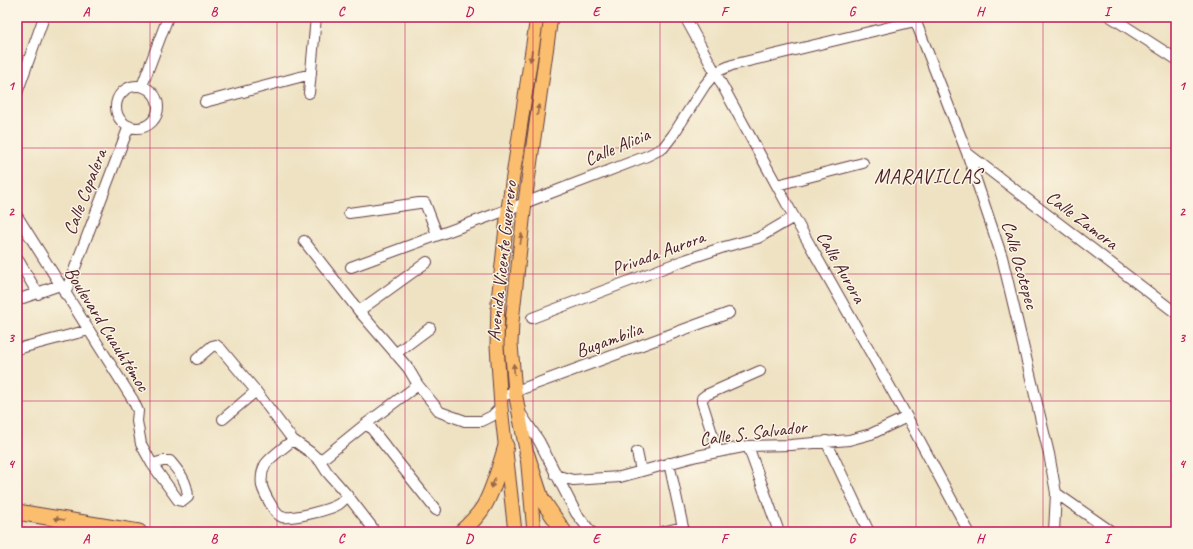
<svg xmlns="http://www.w3.org/2000/svg" width="1193" height="549" font-family="Caveat,sans-serif">
<style>
.lines{fill:none;stroke-linecap:round;stroke-linejoin:round}
.minor-casing{stroke:#633c42;stroke-width:12}
.major-casing{stroke:#633c42;stroke-width:15}
.highway-casing{stroke:#633c42;stroke-width:17}
.minor{stroke:#fff;stroke-width:10}
.major{stroke:#fabe6e;stroke-width:13}
.highway{stroke:#fabe6e;stroke-width:15}
.oneway{fill:#996749}
.grid{fill:none;stroke:#c2185b;stroke-width:1;stroke-opacity:0.55}
.labels{text-anchor:middle;dominant-baseline:central;stroke-width:3;stroke-linejoin:round;paint-order:stroke}
.street-label{font-size:19px;fill:#4a1f2b;stroke:#fcf5e5}
.neighbourhood-label{font-size:20px;letter-spacing:1px;fill:#4a1f2b;stroke:#fcf5e5}
.neatline{fill:none;stroke:#c2185b;stroke-width:1.5}
.grid-label{font-size:13px;text-anchor:middle;font-weight:bold;fill:#c2185b}
</style>
<rect width="100%" height="100%" fill="#fcf5e5"/>
<filter id="ink" filterUnits="userSpaceOnUse"><feTurbulence type="fractalNoise" baseFrequency=".025" numOctaves="2"/><feDisplacementMap in="SourceGraphic" scale="8" xChannelSelector="R" yChannelSelector="G"/><feConvolveMatrix kernelMatrix="1 2 1 2 8 2 1 2 1" color-interpolation-filters="sRGB"/></filter>
<filter id="wash" filterUnits="userSpaceOnUse"><feTurbulence type="fractalNoise" baseFrequency=".012" numOctaves="4" result="noise"/><feDisplacementMap in="SourceGraphic" scale="16" xChannelSelector="R" yChannelSelector="G"/><feGaussianBlur stdDeviation="0.9" result="paint"/><feColorMatrix in="noise" values="0 0 0 0 0 0 0 0 0 0 0 0 0 0 0 0 0 1.4 0 .05"/><feComposite in="paint" operator="in"/></filter>
<g filter="url(#wash)">
<rect width="100%" height="100%" fill="#eee2c2"/>
</g>
<g filter="url(#ink)">
<g class="lines">
<g class="minor-casing">
<path id="minor" d="M 685,17 L 794,217 L 907,417 L 969,532
M 914,17 L 967,153 L 1002,257 L 1049,454 L 1056,493 L 1054,532
M 1111,17 L 1176,59
M 142,86 L 168,17
M116 107a21 21 0 1 1 42 0a21 21 0 1 1-42 0Z
M 17,93 L 44,17
M 309,93 L 316,17
M 205,102 L 311,74
M 967,153 L 1176,313
M 777,185 L 863,163
M 349,213 L 419,203 L 425,203 L 437,234
M 17,216 L 133,400 L 138,411 L 137,421 L 141,444 L 152,464 L 178,500 L 183,501 L 188,497 C 187,481 180,473 170,461 L 163,461 L 152,464
M 304,241 L 359,311 L 408,368 L 418,385 L 440,412 L 465,421 L 482,421 L 492,416 L 501,407
M 17,258 L 38,294
M 351,267 L 501,212 L 647,156 L 663,148 L 673,135 L 705,85 L 716,72 L 732,65 L 915,21
M 65,294 L 129,126
M 17,300 L 60,285
M 359,311 L 427,262
M 532,318 L 682,261 L 724,247 L 758,238 L 794,217
M 17,349 L 89,330
M 395,354 L 430,328
M 197,359 L 212,346 L 216,345 L 221,349 L 256,391 L 293,440 L 310,452 L 320,461 L 327,472 L 348,496 L 372,527
M 500,397 L 729,313
M 521,414 L 539,441 L 576,513 L 591,532
M 223,419 L 256,391
M 367,423 L 436,510
M 293,440 C 286,446 269,458 265,465 C 262,471 261,479 262,486 C 264,493 275,515 282,517 C 292,519 330,510 339,504 C 342,502 345,498 348,496
M 826,441 L 869,532
M 748,446 L 779,532
M 637,452 L 641,471
M 718,452 L 702,402 L 702,398 L 706,395 L 760,371
M 320,461 L 367,423 L 418,385
M 669,463 L 684,532
M 555,475 L 573,480 L 620,477 L 697,456 L 748,446 L 791,445 L 849,440 L 871,434 L 907,417
M 1056,493 L 1112,532
M 662,532 L 683,527"/>
</g>
<g class="major-casing">
<path id="major" d="M 515,532 L 501,407 L 497,346 L 498,301 L 508,209 L 537,17
M 534,532 L 527,455 L 515,392 L 511,344 L 512,322 L 525,202 L 551,17"/>
</g>
<g class="highway-casing">
<path id="highway" d="M 527,455 L 541,498 L 564,532
M 17,512 L 139,532
M 461,532 C 470,524 478,516 484,506 C 494,489 500,465 506,446"/>
</g>
<use href="#minor" class="minor"/>
<use href="#major" class="major"/>
<use href="#highway" class="highway"/>
</g>
<defs><path id="oneway-solid" d="M-6-.8H1V-3.2L6.5 0L1 3.2V.8H-6Z"/></defs>
<g class="oneway">
<use href="#oneway-solid" transform="translate(531 56) rotate(99)"/>
<use href="#oneway-solid" transform="translate(538 110) rotate(-82)"/>
<use href="#oneway-solid" transform="translate(521 239) rotate(-83)"/>
<use href="#oneway-solid" transform="translate(514 369) rotate(-95)"/>
<use href="#oneway-solid" transform="translate(493 483) rotate(114)"/>
<use href="#oneway-solid" transform="translate(59 519) rotate(-171)"/>
</g>
</g>
<path class="grid" d="M 150,17 L 150,532M 277,17 L 277,532M 405,17 L 405,532M 533,17 L 533,532M 660,17 L 660,532M 788,17 L 788,532M 916,17 L 916,532M 1043,17 L 1043,532M 17,148 L 1176,148M 17,274 L 1176,274M 17,401 L 1176,401"/>
<g class="labels">
<g class="street-label">
<text transform="translate(617 147) rotate(-23)">Calle Alicia</text>
<text transform="translate(85 192) rotate(-69)">Calle Copalera</text>
<text transform="translate(1082 220) rotate(37)">Calle Zamora</text>
<text transform="translate(658 253) rotate(-20)">Privada Aurora</text>
<text transform="translate(502 261) rotate(-84)">Avenida Vicente Guerrero</text>
<text transform="translate(1020 265) rotate(74)">Calle Ocotepec</text>
<text transform="translate(841 267) rotate(60)">Calle Aurora</text>
<text transform="translate(107 329) rotate(58)">Boulevard Cuauhtémoc</text>
<text transform="translate(609 340) rotate(-20)">Bugambilia</text>
<text transform="translate(753 433) rotate(-7)">Calle S. Salvador</text>
</g>
<g class="neighbourhood-label">
<text x="928" y="176">MARAVILLAS</text>
</g>
</g>
<rect width="1193" height="549" fill="none" stroke="#fcf5e5" stroke-width="44"/>
<rect x="22" y="22" width="1149" height="505" class="neatline"/>
<g class="grid-label">
<text x="86" y="16">A</text>
<text x="214" y="16">B</text>
<text x="341" y="16">C</text>
<text x="469" y="16">D</text>
<text x="596" y="16">E</text>
<text x="724" y="16">F</text>
<text x="852" y="16">G</text>
<text x="980" y="16">H</text>
<text x="1107" y="16">I</text>
<text x="11" y="90">1</text>
<text x="1182" y="90">1</text>
<text x="11" y="216">2</text>
<text x="1182" y="216">2</text>
<text x="11" y="342">3</text>
<text x="1182" y="342">3</text>
<text x="11" y="468">4</text>
<text x="1182" y="468">4</text>
<text x="86" y="543">A</text>
<text x="214" y="543">B</text>
<text x="341" y="543">C</text>
<text x="469" y="543">D</text>
<text x="596" y="543">E</text>
<text x="724" y="543">F</text>
<text x="852" y="543">G</text>
<text x="980" y="543">H</text>
<text x="1107" y="543">I</text>
</g>
</svg>
